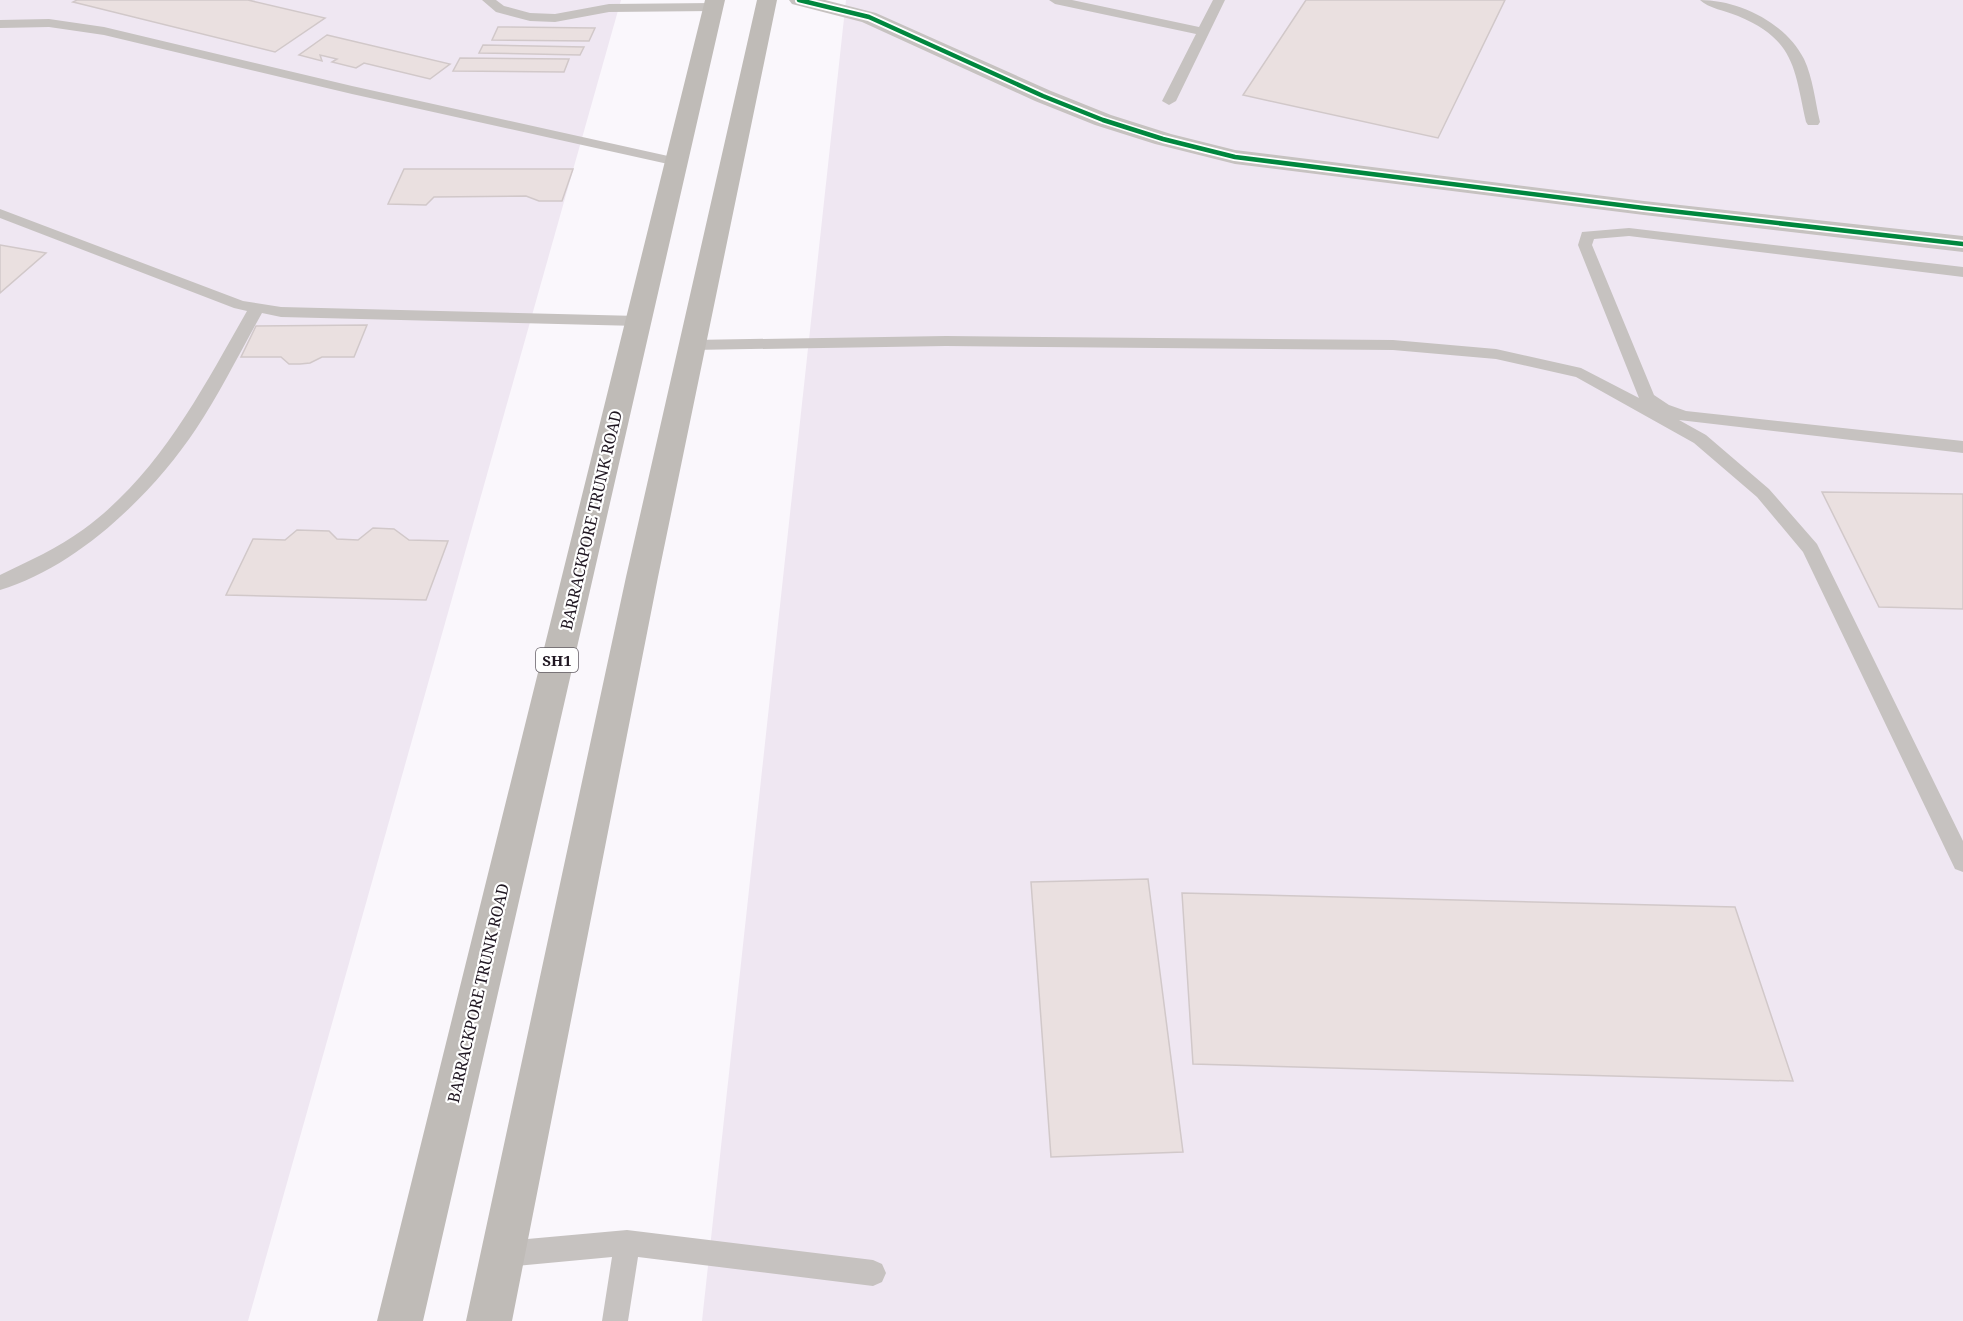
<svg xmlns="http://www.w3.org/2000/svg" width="1963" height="1321" font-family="'Noto Serif',serif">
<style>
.built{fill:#efe7f2}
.building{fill:#eae0e0;stroke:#d1c8c9;stroke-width:1.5}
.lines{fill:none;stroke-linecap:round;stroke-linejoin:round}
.service{fill:#c6c2c0;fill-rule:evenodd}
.tertiary{fill:#c6c2c0;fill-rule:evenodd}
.primary{fill:#bfbbb7;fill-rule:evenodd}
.cycleway-casing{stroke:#fff;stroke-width:8}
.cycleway{stroke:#00873e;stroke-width:4.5}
.labels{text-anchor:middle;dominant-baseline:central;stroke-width:4.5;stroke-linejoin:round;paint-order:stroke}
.shield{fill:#fff;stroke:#635d64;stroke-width:1.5}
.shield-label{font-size:15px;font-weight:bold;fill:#201722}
.street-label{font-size:16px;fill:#201722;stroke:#fff}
</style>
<rect width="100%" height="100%" fill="#faf7fc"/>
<path class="built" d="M 0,0 L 621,0 L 248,1321 L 0,1321 Z
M 846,0 L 1963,0 L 1963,1321 L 702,1321 Z"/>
<path class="building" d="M 77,0 L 248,0 L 325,18 L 275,52 L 73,2 Z
M 1306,0 L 1505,0 L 1438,138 L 1243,95 Z
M 498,27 L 595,28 L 589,41 L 492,40 Z
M 327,35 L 450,64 L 430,79 L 364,63 L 356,68 L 332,62 L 337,59 L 320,55 L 322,61 L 299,55 Z
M 483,45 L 584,47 L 580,55 L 479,53 Z
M 460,58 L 569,59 L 564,72 L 453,71 Z
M 404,169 L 573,169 L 562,201 L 539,201 L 526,196 L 434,197 L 426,205 L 388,204 Z
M 0,245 L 46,253 L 0,293 Z
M 367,325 L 354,357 L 322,357 L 310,363 L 300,364 L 289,364 L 281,357 L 241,357 L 256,326 Z
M 1822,492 L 1963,494 L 1963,609 L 1879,607 Z
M 373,528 L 394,529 L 409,540 L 448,541 L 426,600 L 226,595 L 253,539 L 285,540 L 297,530 L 329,531 L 337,539 L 358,540 Z
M 1148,879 L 1183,1152 L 1051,1157 L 1031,882 Z
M 1182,893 L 1735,907 L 1793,1081 L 1193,1064 Z"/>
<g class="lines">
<path class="service" d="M 482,0 L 496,0 L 504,6 L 530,13 L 555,14 L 609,4 L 713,3 L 719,7 L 713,11 L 609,12 L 555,22 L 530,21 L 496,12 Z
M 1049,0 L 1072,0 L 1199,27 L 1213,0 L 1225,0 L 1176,101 L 1169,105 L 1162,101 L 1196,34 L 1055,4 Z
M 1700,0 C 1739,0 1786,23 1804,59 C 1813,78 1815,101 1820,122 L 1818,125 L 1808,125 L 1806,122 C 1794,68 1795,40 1738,16 C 1726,11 1708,8 1700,0 Z
M 49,19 L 104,27 L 352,86 L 677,158 L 684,162 L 677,166 L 352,94 L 104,35 L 49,27 L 0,28 L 0,20 Z
M 0,209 L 243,301 L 281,307 L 638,316 L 646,321 L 638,326 L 281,317 L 262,313 C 240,352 220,393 196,429 C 152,495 77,567 0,590 L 0,575 C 29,561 58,548 84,529 C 159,474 202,390 247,311 L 234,308 L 0,218 Z
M 1629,228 L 1963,267 L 1963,277 L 1629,236 L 1594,239 L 1592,245 L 1654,395 L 1669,405 L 1686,411 L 1963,441 L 1963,453 L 1679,420 L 1706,435 L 1769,489 L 1817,544 L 1963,841 L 1963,872 L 1955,869 L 1803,552 L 1757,497 L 1694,443 L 1576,377 L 1496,359 L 1393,350 L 946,346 L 692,350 L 684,345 L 692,340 L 946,336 L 1393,340 L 1496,349 L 1581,368 L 1639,398 L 1578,245 L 1582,232 Z
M 627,1230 L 873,1260 L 882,1264 L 886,1273 L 882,1282 L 873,1286 L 638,1257 L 628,1321 L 602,1321 L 612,1257 L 504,1267 L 495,1263 L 491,1254 L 495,1245 L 504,1241 Z"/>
<path class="tertiary" d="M 789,0 L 825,0 L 876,13 L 1051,91 L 1111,115 L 1171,134 L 1235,150 L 1644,201 L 1963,236 L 1963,252 L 1644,215 L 1235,164 L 1155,144 L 1095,125 L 1035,101 L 862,22 L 792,4 Z"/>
<path class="primary" d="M 705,0 L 725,0 L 423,1321 L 377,1321 Z
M 757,0 L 777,0 L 658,577 L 512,1321 L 466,1321 L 626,577 Z"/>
<g class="cycleway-casing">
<path id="cycleway" d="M 799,0 L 869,17 L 1043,96 L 1103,120 L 1163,139 L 1235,157 L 1644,208 L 1963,244"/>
</g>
<use href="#cycleway" class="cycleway"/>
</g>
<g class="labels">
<rect class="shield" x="536" y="648" width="42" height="24" rx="4.5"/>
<g class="shield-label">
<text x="557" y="660">SH1</text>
</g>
<g class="street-label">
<text transform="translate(591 520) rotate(-77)">BARRACKPORE TRUNK ROAD</text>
<text transform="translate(478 993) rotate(-77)">BARRACKPORE TRUNK ROAD</text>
</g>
</g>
</svg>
